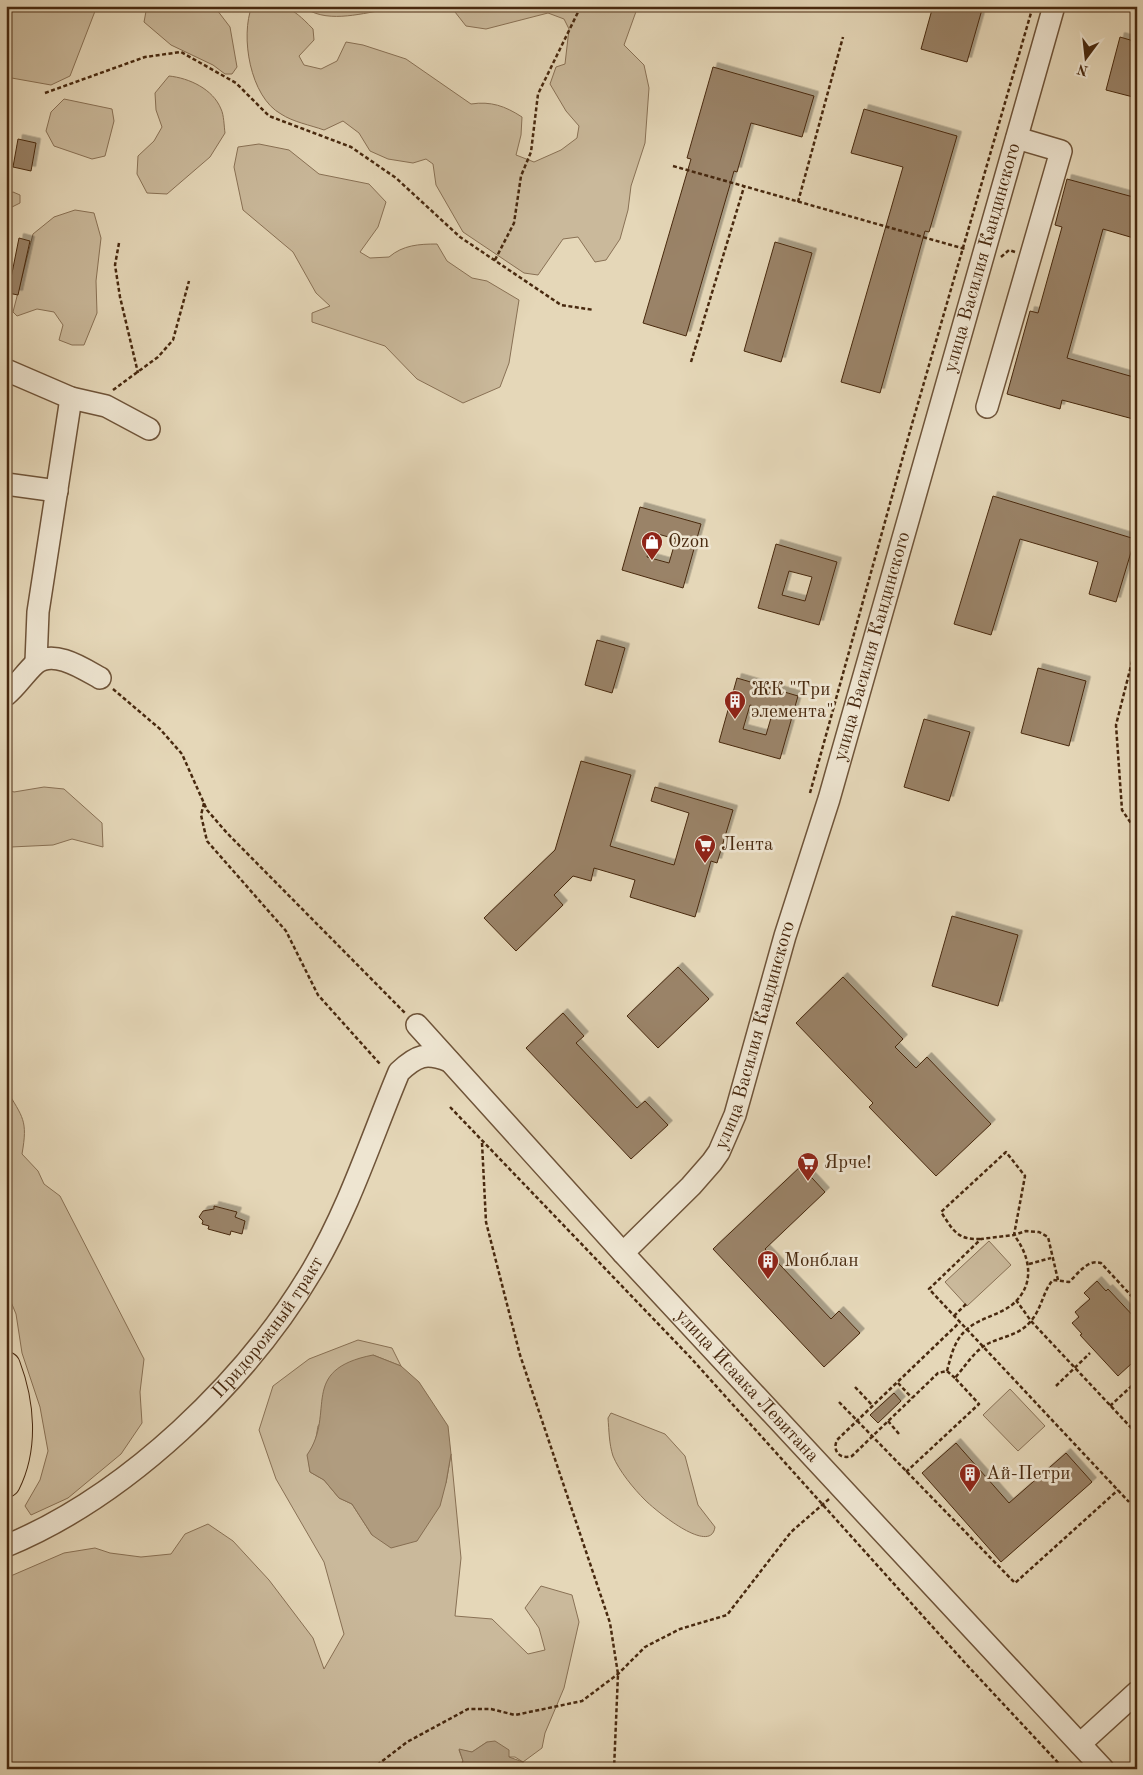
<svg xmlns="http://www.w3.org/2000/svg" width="1143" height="1775" font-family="'Old Standard TT',serif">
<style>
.green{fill:#cab99b;stroke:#897155}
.water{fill:#b09c7f;stroke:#866e52}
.building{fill:#9a8367;stroke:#48290f;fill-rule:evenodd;filter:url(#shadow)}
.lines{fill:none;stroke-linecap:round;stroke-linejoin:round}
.minor-casing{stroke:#6f5439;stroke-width:24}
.major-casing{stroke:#48290f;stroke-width:30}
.path{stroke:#48290f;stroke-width:2.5;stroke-dasharray:4 2.5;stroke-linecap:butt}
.minor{stroke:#eee5d1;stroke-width:21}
.major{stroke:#e5d7b8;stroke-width:28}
.labels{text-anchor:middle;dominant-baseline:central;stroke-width:5;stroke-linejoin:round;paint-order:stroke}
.street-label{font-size:19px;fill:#48290f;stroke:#eee5d1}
.poi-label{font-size:19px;fill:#48290f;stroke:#eee5d1;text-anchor:start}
</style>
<defs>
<filter id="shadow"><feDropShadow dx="4.5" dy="-4.5" stdDeviation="0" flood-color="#0004"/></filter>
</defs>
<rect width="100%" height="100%" fill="#e5d7b8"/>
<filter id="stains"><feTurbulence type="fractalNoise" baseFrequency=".004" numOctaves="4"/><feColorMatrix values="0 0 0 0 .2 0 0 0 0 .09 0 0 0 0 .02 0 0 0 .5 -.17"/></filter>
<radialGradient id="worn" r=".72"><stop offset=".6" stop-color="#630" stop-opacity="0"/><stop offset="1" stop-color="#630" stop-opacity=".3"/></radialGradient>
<path class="green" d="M 6,6 L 97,6 L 70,76 L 51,85 L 6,77 Z
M 147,6 L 214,6 L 230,27 L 237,67 L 232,74 L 225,74 L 213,65 L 171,45 L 144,22 Z
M 252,6 C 286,6 289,4 313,29 L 314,40 L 299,56 L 304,65 L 321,69 L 337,61 L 346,42 L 363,45 L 406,59 L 471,104 C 491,101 505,106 522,117 L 521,135 L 516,155 L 534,162 L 561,150 L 577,138 L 579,126 L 566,111 L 550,84 L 556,67 L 565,64 L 569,29 L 564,19 L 548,13 L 486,29 L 466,26 L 455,12 L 454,6 L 638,6 L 624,45 L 644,65 L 649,88 L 645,143 L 631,186 L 628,210 L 620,239 L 606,260 L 595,262 L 578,237 L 563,239 L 538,275 L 524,273 L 463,232 L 436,185 L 433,164 L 426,159 L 413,163 L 388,159 L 370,151 L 359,133 L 343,121 L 324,130 C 310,125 293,122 281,114 C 250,97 240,36 252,6 Z
M 302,6 L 385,6 L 384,10 C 358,14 325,24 302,6 Z
M 169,76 C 189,78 213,89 221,109 C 224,115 224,126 225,133 L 210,157 L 167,194 L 147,193 L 137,174 L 138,156 L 154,141 L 162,127 L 156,110 L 155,93 Z
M 64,99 L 112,109 L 114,121 L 105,156 L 92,159 L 54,146 L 46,131 L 51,112 Z
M 259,144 L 289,150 L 319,174 L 369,184 L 386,202 L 378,227 L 360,252 L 370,258 L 389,257 C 403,245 419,244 437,244 L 447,261 L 472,278 L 487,281 L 519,300 L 509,363 L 500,387 L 463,403 L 417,379 L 385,346 L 312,322 L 312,313 L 330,306 L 316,293 L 293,252 L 243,210 L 234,167 L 238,147 Z
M 13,192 L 20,195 L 20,203 L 6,210 L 6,194 Z
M 75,210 L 94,213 L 101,238 L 96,281 L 97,313 L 84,345 L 72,345 L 59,340 L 63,325 L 54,312 L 37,309 L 17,316 L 13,312 L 33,234 L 54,217 Z
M 44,787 L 64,789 L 102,823 L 103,847 L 72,839 L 53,845 L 11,847 L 6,851 L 6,789 L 14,792 Z
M 6,1089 C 23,1118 28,1120 22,1154 L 38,1171 L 44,1184 L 60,1196 L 144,1359 L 140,1392 L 142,1423 L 121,1454 L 68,1498 L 31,1515 L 25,1506 L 40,1480 L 48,1451 L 40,1407 L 22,1353 L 16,1314 L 6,1290 Z
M 989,1241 L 1011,1265 L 967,1306 L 945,1282 Z
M 358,1340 L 392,1348 L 401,1366 L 373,1355 L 318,1426 L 315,1444 L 308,1455 L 310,1472 L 324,1480 L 339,1498 L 352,1504 L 372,1535 L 446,1483 L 451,1454 L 461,1558 L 455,1616 L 492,1619 L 528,1654 L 545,1650 L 539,1628 L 525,1608 L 541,1586 L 572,1595 L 579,1622 L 564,1688 L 545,1733 L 542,1748 L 523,1762 L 515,1757 L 509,1757 L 508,1754 L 487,1742 L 472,1752 L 459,1750 L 463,1761 L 459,1769 L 6,1769 L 6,1578 L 64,1553 L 95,1548 L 110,1553 L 141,1557 L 171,1554 L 185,1534 L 208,1524 L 233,1541 L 269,1580 L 313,1638 L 324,1669 L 344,1634 L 324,1562 L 276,1479 L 259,1430 L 273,1386 L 309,1359 Z
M 1010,1389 L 1045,1426 L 1018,1451 L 983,1415 Z
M 611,1413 L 665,1434 L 685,1456 L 698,1505 L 715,1527 C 711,1556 656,1511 645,1500 C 634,1489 619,1471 613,1456 C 609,1444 609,1430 608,1418 Z"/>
<path class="water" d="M 373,1355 L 401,1366 L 419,1382 L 448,1426 L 451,1454 L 446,1483 L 440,1506 L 417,1541 L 391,1548 L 372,1535 L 352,1504 L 339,1498 L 324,1480 L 310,1472 L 307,1455 C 337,1412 297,1370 373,1355 Z
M 495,1741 L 509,1750 L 509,1757 L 523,1762 L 524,1769 L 459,1769 L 463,1761 L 459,1749 L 472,1752 L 487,1742 Z"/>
<path class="building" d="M 933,6 L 983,6 L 967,62 L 921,49 Z
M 1120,37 L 1137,42 L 1137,98 L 1106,90 Z
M 713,67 L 814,96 L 802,137 L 751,123 L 737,172 L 734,171 L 686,336 L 643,323 L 691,159 L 687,158 Z
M 864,109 L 957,136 L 929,232 L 925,231 L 880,393 L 841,382 L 903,167 L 851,153 Z
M 18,139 L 36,143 L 31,171 L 13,167 Z
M 1067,179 L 1137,198 L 1137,239 L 1103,229 L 1067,358 L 1137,378 L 1137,420 L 1062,400 L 1060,409 L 1007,394 L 1030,311 L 1038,313 L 1062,227 L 1055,225 Z
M 19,238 L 30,241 L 18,295 L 8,293 Z
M 775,242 L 812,253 L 781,362 L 744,351 Z
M 993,496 L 1135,539 L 1116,602 L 1089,594 L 1098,562 L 1020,539 L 991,635 L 954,624 Z
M 640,507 L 701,524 L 683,588 L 622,570 ZM 654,533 L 676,539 L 669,563 L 647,557 Z
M 776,544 L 837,562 L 819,625 L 758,608 ZM 789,571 L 812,577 L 805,601 L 782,595 Z
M 597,640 L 625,648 L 612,693 L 585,685 Z
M 1038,668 L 1086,681 L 1069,746 L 1021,733 Z
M 737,678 L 798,696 L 780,759 L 719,742 ZM 750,705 L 773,711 L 766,735 L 743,729 Z
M 924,719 L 970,732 L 949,801 L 904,787 Z
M 581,761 L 631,775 L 610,846 L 674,865 L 689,813 L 651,801 L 655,787 L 733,810 L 717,863 L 711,861 L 695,917 L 630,897 L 635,880 L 594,868 L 591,881 L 573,876 L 554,895 L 563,905 L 516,951 L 484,918 L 555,850 Z
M 952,916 L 1018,935 L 998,1006 L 932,986 Z
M 678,967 L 709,999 L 658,1048 L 627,1016 Z
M 843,977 L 903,1039 L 895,1047 L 916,1068 L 927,1057 L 991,1124 L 936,1176 L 869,1107 L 873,1103 L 796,1023 Z
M 563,1013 L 584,1036 L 576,1043 L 637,1108 L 645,1101 L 668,1125 L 631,1159 L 526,1048 Z
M 801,1166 L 825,1192 L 765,1249 L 831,1319 L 839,1311 L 860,1333 L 824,1367 L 713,1249 Z
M 214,1206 L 237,1212 L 235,1217 L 245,1221 L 242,1234 L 231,1231 L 230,1235 L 208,1229 L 209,1226 L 202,1224 L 203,1221 L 199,1217 L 203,1211 L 214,1209 Z
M 1097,1281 L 1106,1291 L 1108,1289 L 1137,1320 L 1137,1370 L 1131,1364 L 1118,1376 L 1080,1335 L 1082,1334 L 1072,1323 L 1079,1317 L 1075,1312 L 1090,1299 L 1084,1293 Z
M 894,1393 L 901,1401 L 878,1423 L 870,1415 Z
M 956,1443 L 1009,1503 L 1066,1453 L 1092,1482 L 1001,1562 L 922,1473 Z"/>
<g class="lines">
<g class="minor-casing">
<g id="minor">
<path d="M 6,370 L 71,398 L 106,406 L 149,429"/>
<path d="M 987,407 L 1061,151 L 1017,138"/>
<path d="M 6,484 L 57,491"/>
<path d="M 36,662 L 38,612 L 71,398"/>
<path d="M 6,695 C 17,686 25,673 35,664 C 53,648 84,669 100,678"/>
<path id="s1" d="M 417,1025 L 623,1253 L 1103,1769"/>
<path id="s2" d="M 623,1253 L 691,1186 L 712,1162 L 719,1152 L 735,1115 L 785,936 L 829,799 L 1054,6"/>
<path id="s3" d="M 6,1546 C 127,1496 247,1381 313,1269 C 350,1206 371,1139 399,1072 C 417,1055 426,1052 449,1061"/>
<path d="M 1080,1744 L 1137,1692"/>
</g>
</g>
<g class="major-casing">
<path id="major" d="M 6,1366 C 20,1403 24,1447 6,1483"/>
</g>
<path class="path" d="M 45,93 L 145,57 L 181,52 L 236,83 L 269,116 L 351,147 L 396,178 L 460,237 L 561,305 L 594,310
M 673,166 L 965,249
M 798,202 L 843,37
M 119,243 L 115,265 L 120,297 L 138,373
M 1001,257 L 1009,250 L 1015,252
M 495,260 L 514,223 L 521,176 L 531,152 L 538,94 L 581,6
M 691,362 L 744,187
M 113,390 L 158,357 L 173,340 L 189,281
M 1137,642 L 1116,725 L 1122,810 L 1137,832
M 113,689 L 160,729 L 182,754 L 207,810 L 227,833 L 405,1013
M 810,793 L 912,424 L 1033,6
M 204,803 L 201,815 L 207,841 L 286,931 L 318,995 L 380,1064
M 450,1107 L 690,1357 L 966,1664 L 1064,1769
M 482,1143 L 486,1222 L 520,1355 L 610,1623 L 618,1674 L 614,1769
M 1029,1264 L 1051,1258
M 1058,1280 L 1048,1237 L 1039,1232 L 1026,1231 L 1014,1235 L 981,1239 L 929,1289 L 1129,1502
M 1016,1300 L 1031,1321 L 1137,1434
M 954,1316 L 966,1304
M 947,1371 C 951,1356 954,1341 966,1330 C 979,1318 1000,1315 1013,1304 C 1036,1284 1030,1256 1014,1235 L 1025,1176 L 1006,1152 L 941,1212 C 953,1230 957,1240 980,1239
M 955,1378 L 947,1371 L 938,1373 L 852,1456 C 840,1460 832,1451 837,1440 L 960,1322
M 898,1383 L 912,1398
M 1056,1386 L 1090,1353
M 855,1387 L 873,1406
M 839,1402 L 1015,1583 L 1118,1490
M 1110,1406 L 1137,1381
M 888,1421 L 899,1434
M 906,1472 L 979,1404 L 955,1378 C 963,1369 973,1353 984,1346 C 1000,1336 1018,1337 1031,1321 C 1042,1308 1043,1291 1053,1280 L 1069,1282 C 1078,1274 1087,1259 1101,1263 L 1137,1302
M 372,1769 L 407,1742 L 468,1709 L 491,1709 L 515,1715 L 582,1701 L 618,1674 L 645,1647 L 680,1629 L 727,1615 L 791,1532 L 829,1499"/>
<use href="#minor" class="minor"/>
<use href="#major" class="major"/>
</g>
<defs>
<g id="shop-pin" transform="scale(1.125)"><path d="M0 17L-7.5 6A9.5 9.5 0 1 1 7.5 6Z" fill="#8f2418" stroke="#eee5d1"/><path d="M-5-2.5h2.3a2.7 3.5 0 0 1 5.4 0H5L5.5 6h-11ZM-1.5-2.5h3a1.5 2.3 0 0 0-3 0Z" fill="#fff"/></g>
<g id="building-pin" transform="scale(1.125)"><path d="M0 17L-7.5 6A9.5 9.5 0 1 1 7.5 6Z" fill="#8f2418" stroke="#eee5d1"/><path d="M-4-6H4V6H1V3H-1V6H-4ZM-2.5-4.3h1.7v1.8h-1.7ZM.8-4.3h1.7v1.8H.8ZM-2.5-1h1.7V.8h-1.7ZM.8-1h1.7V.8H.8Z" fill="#fff"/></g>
<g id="supermarket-pin" transform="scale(1.125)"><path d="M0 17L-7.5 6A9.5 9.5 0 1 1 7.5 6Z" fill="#8f2418" stroke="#eee5d1"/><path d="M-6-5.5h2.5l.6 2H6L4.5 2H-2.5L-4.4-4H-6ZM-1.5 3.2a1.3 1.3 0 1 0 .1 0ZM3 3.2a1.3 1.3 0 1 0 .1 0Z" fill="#fff"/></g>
</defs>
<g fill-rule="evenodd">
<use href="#shop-pin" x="652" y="542"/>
<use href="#building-pin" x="735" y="701"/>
<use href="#supermarket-pin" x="705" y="845"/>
<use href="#supermarket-pin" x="808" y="1163"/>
<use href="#building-pin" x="768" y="1261"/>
<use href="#building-pin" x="970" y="1474"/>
</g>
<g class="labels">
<g class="street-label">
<text stroke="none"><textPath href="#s2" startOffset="1072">улица Василия Кандинского</textPath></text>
<text stroke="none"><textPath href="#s2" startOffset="668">улица Василия Кандинского</textPath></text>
<text stroke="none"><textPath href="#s2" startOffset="262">улица Василия Кандинского</textPath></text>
<text stroke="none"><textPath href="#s3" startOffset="346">Придорожный тракт</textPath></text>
<text stroke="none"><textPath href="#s1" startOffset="489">улица Исаака Левитана</textPath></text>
</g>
<g class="poi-label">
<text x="668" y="542">Ozon</text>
<text x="751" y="690">ЖК "Три<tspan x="751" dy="22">элемента"</tspan></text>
<text x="721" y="845">Лента</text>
<text x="824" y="1163">Ярче!</text>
<text x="784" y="1261">Монблан</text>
<text x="986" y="1474">Ай-Петри</text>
</g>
</g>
<rect width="1143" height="1775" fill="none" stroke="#e5d7b8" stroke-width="25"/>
<rect x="8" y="8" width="1128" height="1760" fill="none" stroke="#48290f" stroke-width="2.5"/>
<rect x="12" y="12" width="1118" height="1750" fill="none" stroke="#48290f"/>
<g transform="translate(1086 58) rotate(195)" stroke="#eee5d1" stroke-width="4" paint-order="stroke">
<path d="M0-4L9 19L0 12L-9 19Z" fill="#48290f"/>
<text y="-8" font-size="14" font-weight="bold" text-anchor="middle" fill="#48290f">N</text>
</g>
<rect width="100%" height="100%" filter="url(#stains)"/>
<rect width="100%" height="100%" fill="url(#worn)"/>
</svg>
